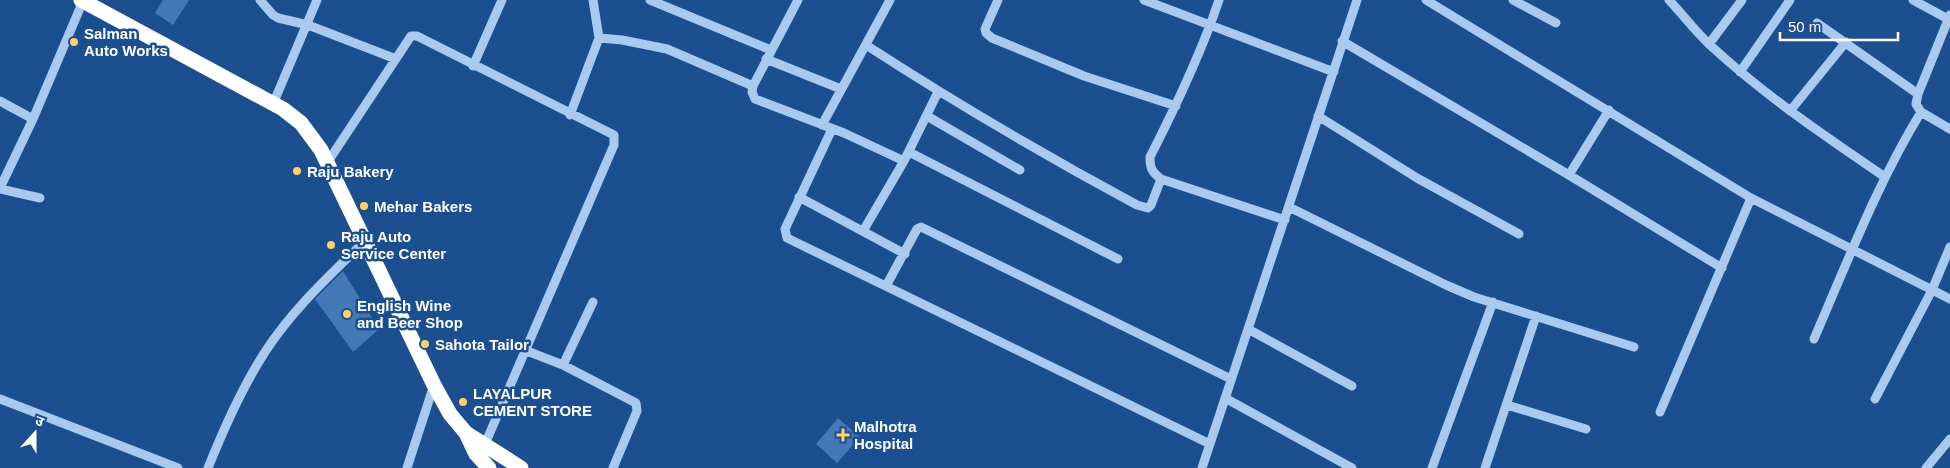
<svg xmlns="http://www.w3.org/2000/svg" width="1950" height="468" font-family="Helvetica,'Noto Sans Devanagari',sans-serif">
<style>
.building{fill:#4478b7}
.lines{fill:none;stroke-linecap:round;stroke-linejoin:round}
.minor{stroke:#a9c9ee;stroke-width:9}
.highway{stroke:#fff;stroke-width:15}
.poi-dot{fill:#ffd166;stroke:#1b4f8f;stroke-width:2}
.labels{text-anchor:middle;dominant-baseline:central;stroke-width:5;stroke-linejoin:round;paint-order:stroke}
.poi-label{font-size:15px;font-weight:bold;fill:#fff;stroke:#1b4f8f;text-anchor:start}
</style>
<rect width="100%" height="100%" fill="#1b4f8f"/>
<path class="building" d="M 163,0 L 189,0 L 173,25 L 155,13 Z
M 343,271 L 379,329 L 353,352 L 315,299 Z
M 838,418 L 860,437 L 837,463 L 816,444 Z"/>
<g class="lines">
<path class="minor" d="M 260,0 L 273,15 L 278,18 L 308,25 L 396,59
M 593,0 L 599,38 L 622,40 L 667,49 L 753,86 L 752,92 L 755,99 L 844,133 L 904,161
M 650,0 L 771,50
M 998,0 L 985,29 L 986,33 L 992,38 L 1084,76 L 1176,106
M 1144,0 L 1334,72
M 1219,0 C 1201,54 1176,106 1150,157 C 1150,169 1152,172 1161,179 L 1285,220
M 1426,0 L 1751,198 L 1950,299
M 1513,0 L 1556,23
M 1669,0 C 1683,15 1696,32 1710,45 C 1764,95 1825,136 1885,177
M 1913,0 L 1950,20
M 1950,15 L 1918,94 L 1916,104 L 1921,112 L 1950,129
M 1817,23 L 1918,94
M 1342,41 L 1569,175 L 1722,268
M 1709,44 L 1742,0
M 866,45 C 954,102 1044,155 1137,205 L 1148,208 L 1151,205 L 1161,179
M 766,59 L 841,89
M 473,66 L 502,0
M 1740,72 L 1790,0
M 753,86 L 798,0
M 0,101 L 33,119
M 273,104 L 317,0
M 1790,111 L 1846,42
M 570,115 L 599,38
M 927,116 L 1020,170
M 1318,116 L 1417,178 L 1519,234
M 822,125 L 890,0
M 832,129 L 785,229 L 787,238 L 1210,444
M 909,152 L 1118,259
M 327,163 L 411,36 L 417,36 L 614,135 L 614,145 L 485,444
M 1569,175 L 1609,110
M 0,188 L 33,119 L 83,1
M 0,189 L 40,198
M 799,197 L 905,254
M 1289,207 L 1446,285 L 1474,297 L 1634,347
M 863,231 L 904,161 L 938,92
M 886,286 L 917,229 L 921,227 L 1231,379
M 1248,329 L 1352,386
M 1814,339 C 1847,263 1877,184 1921,112
M 527,351 L 563,365 L 636,403 L 637,411 L 613,468
M 563,365 L 593,302
M 1225,398 L 1352,468
M 0,399 L 178,468
M 1875,399 L 1932,290 L 1950,247
M 1507,405 L 1586,429
M 1660,412 L 1751,198
M 208,468 C 224,428 241,389 265,352 C 292,310 329,276 365,241
M 407,468 L 434,385
M 1202,468 L 1357,0
M 1432,468 L 1493,302
M 1485,468 L 1536,316
M 1926,468 L 1950,439"/>
<path class="highway" d="M 81,0 L 283,109 L 301,123 L 321,150 L 434,385 L 450,414 L 466,433 L 476,454 L 489,468
M 466,433 L 521,468"/>
</g>
<g class="poi-dot">
<circle cx="74" cy="42" r="5"/>
<circle cx="297" cy="171" r="5"/>
<circle cx="364" cy="206" r="5"/>
<circle cx="331" cy="245" r="5"/>
<circle cx="347" cy="314" r="5"/>
<circle cx="425" cy="344" r="5"/>
<circle cx="463" cy="402" r="5"/>
<path d="M840.5 427.5h5v5h5v5h-5v5h-5v-5h-5v-5h5z"/>
</g>
<g class="labels">
<g class="poi-label">
<text x="84" y="33">Salman<tspan x="84" dy="17">Auto Works</tspan></text>
<text x="307" y="171">Raju Bakery</text>
<text x="374" y="206">Mehar Bakers</text>
<text x="341" y="236">Raju Auto<tspan x="341" dy="17">Service Center</tspan></text>
<text x="357" y="305">English Wine<tspan x="357" dy="17">and Beer Shop</tspan></text>
<text x="435" y="344">Sahota Tailor</text>
<text x="473" y="393">LAYALPUR<tspan x="473" dy="17">CEMENT STORE</tspan></text>
<text x="854" y="426">Malhotra<tspan x="854" dy="17">Hospital</tspan></text>
</g>
</g>
<g transform="translate(35 433) rotate(21)" stroke="#1b4f8f" stroke-width="4" paint-order="stroke">
<path d="M0-4L9 19L0 12L-9 19Z" fill="#ffffff"/>
<text y="-8" font-size="14" font-weight="bold" text-anchor="middle" fill="#ffffff">उ</text>
</g>
<path d="M1780 32v8h118v-8" fill="none" stroke="#ffffff" stroke-width="2.5"/>
<text x="1788" y="32" font-size="15" fill="#ffffff" stroke="#1b4f8f" stroke-width="4" paint-order="stroke">50 m</text>
</svg>
